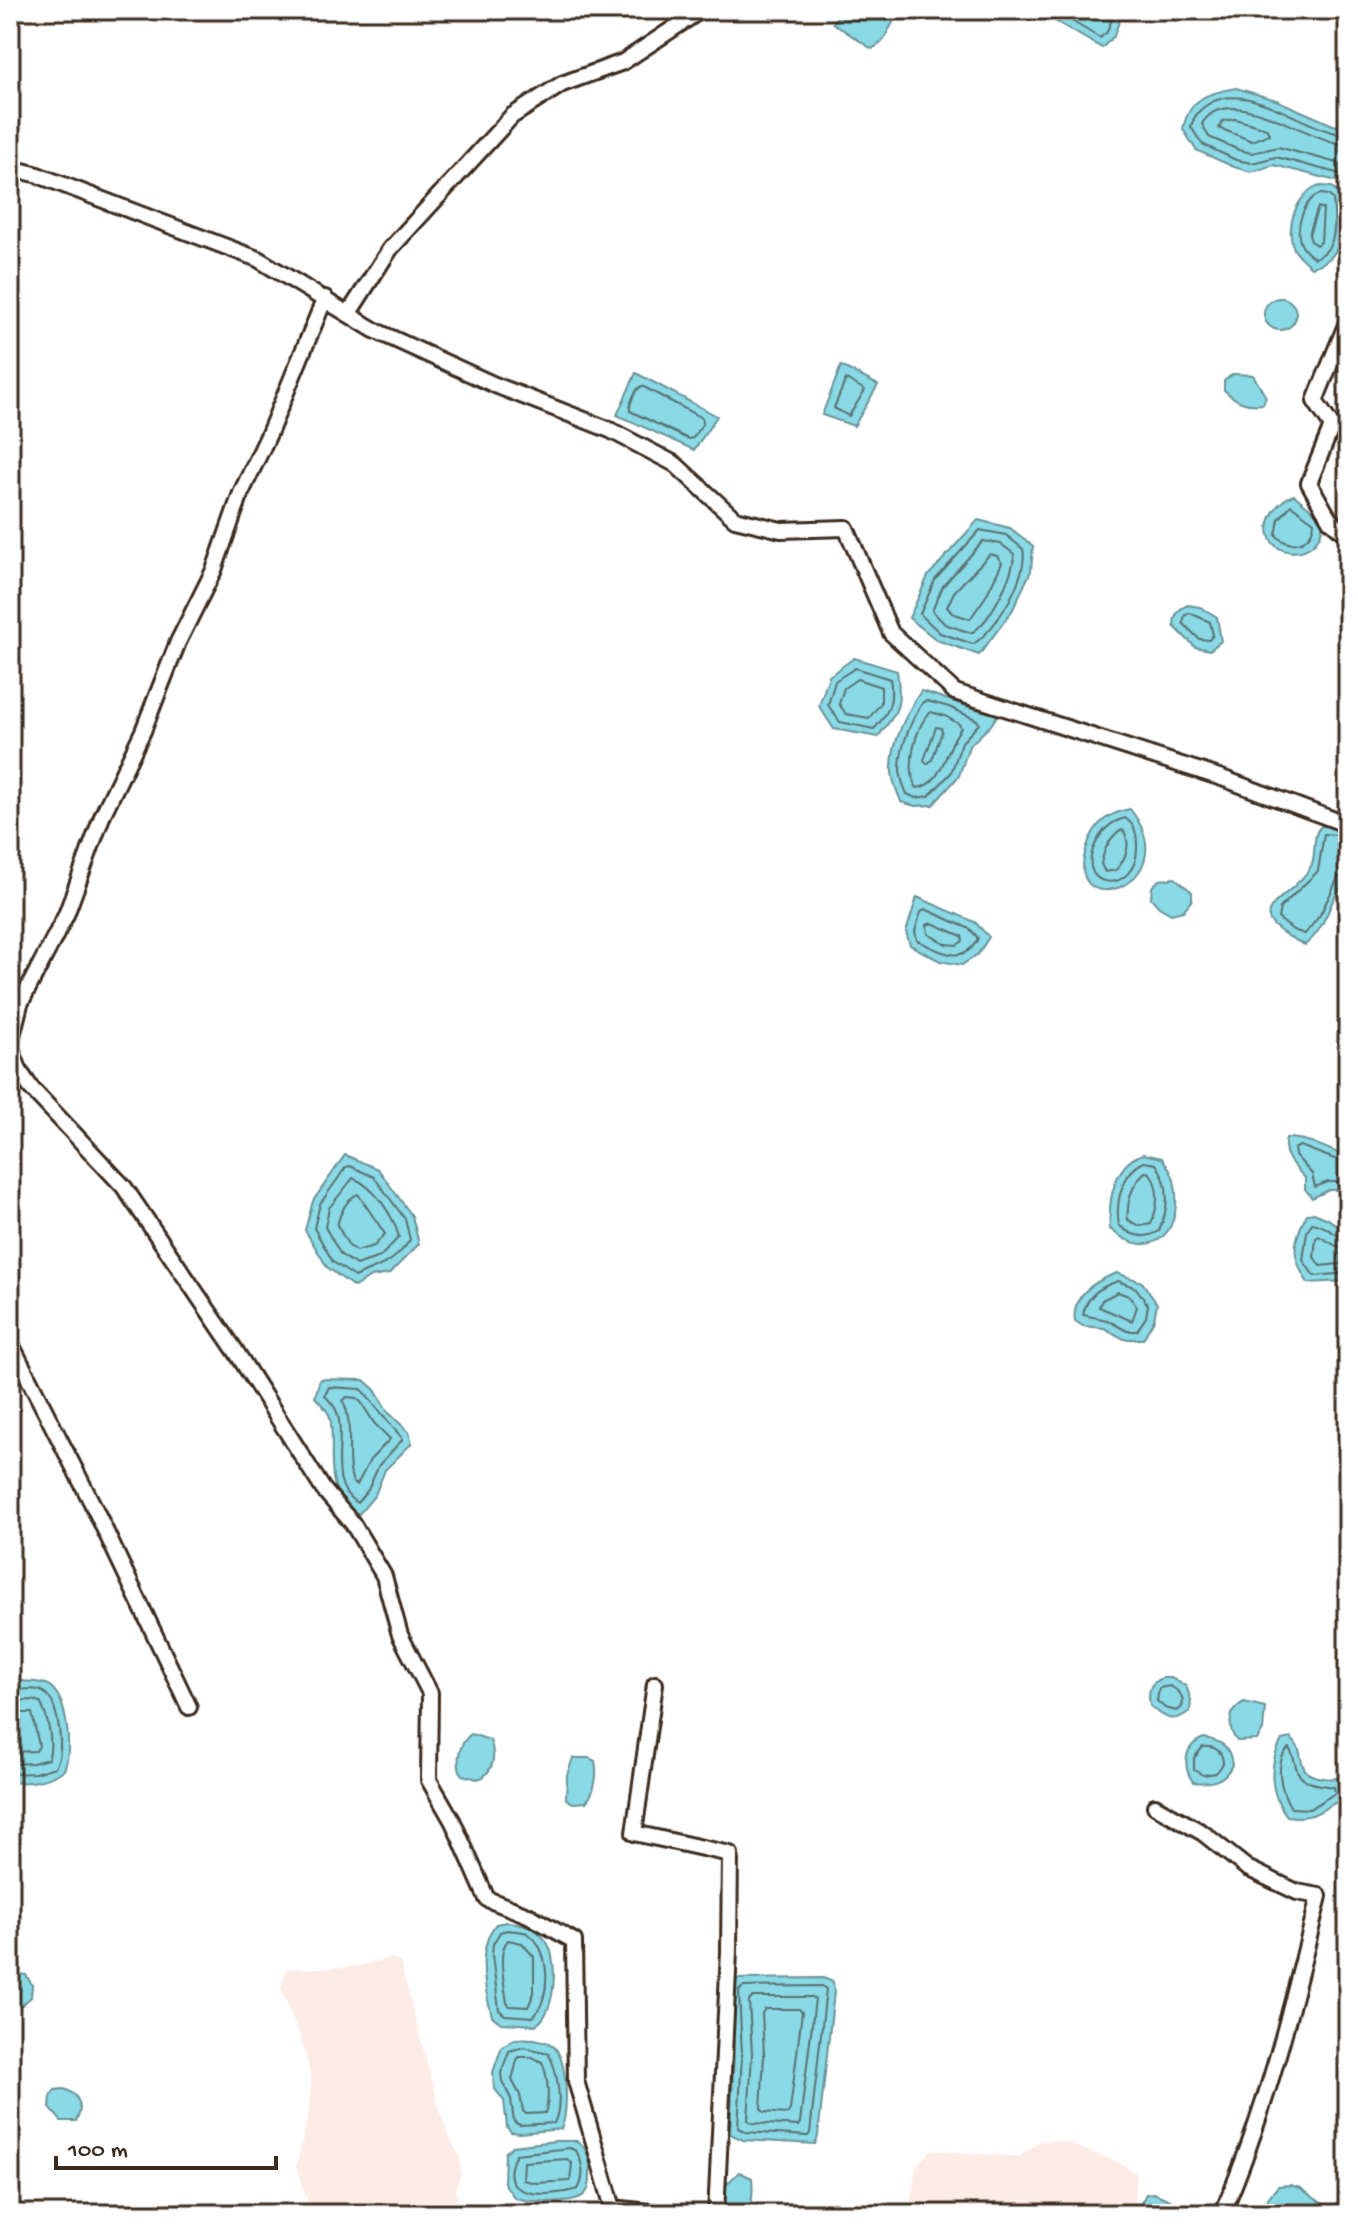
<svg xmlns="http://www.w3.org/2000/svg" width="1358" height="2224" font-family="'Gochi Hand',sans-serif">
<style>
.built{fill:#fcece5}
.water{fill:#89d9e6;stroke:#6a9396;stroke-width:2}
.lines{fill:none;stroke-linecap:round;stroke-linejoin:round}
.shore{stroke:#5a706e;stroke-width:2}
.street-casing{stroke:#3b2a1e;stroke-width:20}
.street{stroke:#fff;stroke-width:14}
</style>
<rect width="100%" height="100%" fill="#fff"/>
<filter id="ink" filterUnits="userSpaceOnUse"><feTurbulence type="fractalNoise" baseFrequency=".0125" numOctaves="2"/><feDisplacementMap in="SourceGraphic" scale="16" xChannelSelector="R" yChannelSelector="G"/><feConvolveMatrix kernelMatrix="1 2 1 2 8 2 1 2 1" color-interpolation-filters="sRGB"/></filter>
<g filter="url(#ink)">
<path class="built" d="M 390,1958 L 400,1962 L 442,2118 L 450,2140 L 460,2157 L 461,2174 L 455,2190 L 460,2214 L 312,2214 L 296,2167 L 308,2116 L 312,2080 L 302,2042 L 281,1988 L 286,1969 L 354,1967 Z
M 1040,2141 L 1062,2141 L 1120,2163 L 1137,2174 L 1134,2200 L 1128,2214 L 909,2214 L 916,2166 L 931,2150 L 1019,2157 Z"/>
<path class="water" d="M 841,10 L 886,10 L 896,17 L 882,42 L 872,49 L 833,23 Z
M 1046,10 L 1123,10 L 1114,36 L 1102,48 L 1043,14 Z
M 1236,88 L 1276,100 L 1333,125 L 1348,128 L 1348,184 L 1274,165 L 1251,172 L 1234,167 L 1196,150 L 1183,129 C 1189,98 1208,93 1236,88 Z
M 1321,186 L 1332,187 L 1340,195 C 1344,225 1347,259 1311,267 C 1305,262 1297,255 1294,249 C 1284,227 1298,190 1321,186 Z
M1264 314a16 16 0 1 1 32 0a16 16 0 1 1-32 0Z
M 841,366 L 878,385 L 854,426 L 822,415 Z
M 636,373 L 717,416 L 694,450 L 617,415 Z
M 1233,374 L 1253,375 L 1266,397 L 1263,404 C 1246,406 1237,402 1224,390 L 1224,381 Z
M 1294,495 L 1323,519 C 1323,570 1247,557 1274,511 C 1279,503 1285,498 1294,495 Z
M 978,520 L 1010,528 L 1033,546 L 1031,571 L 1012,611 L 979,655 L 937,640 L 909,618 L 928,576 Z
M 1188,605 L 1200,607 L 1217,617 L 1221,641 L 1210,650 L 1195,647 L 1174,626 C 1174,615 1178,609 1188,605 Z
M 854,658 L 897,671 C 902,707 899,709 878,737 L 834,729 L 819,706 L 829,676 Z
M 921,691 C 948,698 971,711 998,714 L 991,725 L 969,746 L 959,776 L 933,805 L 915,806 L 901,802 C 898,793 892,781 892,771 C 891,744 906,713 921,691 Z
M 1130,809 C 1192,887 1054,929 1089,841 C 1097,821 1110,813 1130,809 Z
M 1326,824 L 1348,830 L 1348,880 C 1328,896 1330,925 1305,945 C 1231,910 1289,903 1310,868 C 1319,854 1308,830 1326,824 Z
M 1175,878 L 1192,892 L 1192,900 L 1183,911 L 1171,914 L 1159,907 L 1151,898 L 1152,887 L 1159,880 Z
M 917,897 L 975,922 L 989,937 L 978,954 L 962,965 L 940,961 L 910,945 L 906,932 Z
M 1286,1138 C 1310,1138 1326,1149 1348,1157 L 1348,1190 L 1329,1190 L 1312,1198 L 1305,1189 L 1305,1178 C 1294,1166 1281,1155 1286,1138 Z
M 1143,1154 L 1162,1158 C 1167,1165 1172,1172 1174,1180 C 1185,1227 1155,1267 1110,1229 C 1108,1202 1113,1164 1143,1154 Z
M 345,1155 L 378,1169 L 412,1216 L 419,1244 L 389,1274 L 371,1277 L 354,1287 L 327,1267 L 305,1230 L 313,1201 Z
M 1314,1213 L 1328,1219 L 1348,1233 L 1348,1278 L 1345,1281 L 1308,1283 C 1291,1257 1292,1242 1307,1214 Z
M 1117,1273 L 1142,1282 L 1157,1304 L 1154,1320 L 1143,1339 L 1124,1339 L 1104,1328 L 1083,1326 L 1075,1321 C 1071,1295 1095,1281 1117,1273 Z
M 320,1379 L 364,1380 L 375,1390 L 388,1412 L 409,1432 L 412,1443 L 385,1470 L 375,1495 L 359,1514 C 319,1493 337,1452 330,1417 C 328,1410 320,1403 315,1397 Z
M 1162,1678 L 1171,1678 L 1186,1686 L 1191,1700 L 1190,1711 C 1173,1724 1166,1719 1150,1706 C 1148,1693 1148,1683 1162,1678 Z
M 21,1681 C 31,1682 45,1681 52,1688 C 68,1703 72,1751 64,1770 C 48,1781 29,1784 10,1782 L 10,1683 Z
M 1244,1702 L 1265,1707 L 1263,1730 L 1257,1740 L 1237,1741 C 1227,1728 1228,1710 1244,1702 Z
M 471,1734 L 490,1740 C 495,1753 495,1768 483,1777 L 477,1779 L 462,1775 C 455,1762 459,1743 471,1734 Z
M 1204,1738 C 1222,1741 1230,1746 1232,1765 C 1224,1782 1210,1784 1193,1782 C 1182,1766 1184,1745 1204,1738 Z
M 1291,1738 C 1303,1750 1298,1754 1304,1768 C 1310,1781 1336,1779 1348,1777 L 1348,1798 C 1320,1806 1319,1821 1287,1816 C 1269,1794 1268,1764 1282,1740 Z
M 573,1758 L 589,1758 L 595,1761 C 598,1775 595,1792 586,1802 L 573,1803 L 566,1799 L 567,1775 Z
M 506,1922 C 522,1923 536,1926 546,1941 C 559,1959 556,2013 536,2025 L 501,2023 L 492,2016 C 484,1988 477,1947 496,1924 Z
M 10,1972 L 26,1975 L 32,1985 L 31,1997 L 22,2005 L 10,2006 Z
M 823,1978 L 833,1982 L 834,1992 L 818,2136 L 815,2144 L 743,2140 L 730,2134 L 734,2054 L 732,1986 L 737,1979 Z
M 515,2039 C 527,2038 543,2038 553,2046 C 568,2059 569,2113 561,2129 L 519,2133 L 511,2132 L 507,2127 L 504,2101 L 495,2089 L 494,2082 L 493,2072 L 502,2046 Z
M 64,2089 C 79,2094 84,2107 76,2121 L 61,2121 L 50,2108 L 51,2095 L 55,2090 Z
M 556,2141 L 577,2141 C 587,2148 590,2157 590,2169 C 590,2178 591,2187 585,2194 C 574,2205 530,2202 515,2198 L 504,2183 L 505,2153 L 512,2146 Z
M 739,2172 L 752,2178 C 753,2190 754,2206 743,2214 L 729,2211 L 724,2205 L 725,2186 Z
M 1290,2185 L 1300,2188 L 1337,2214 L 1262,2214 L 1268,2198 L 1278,2186 Z
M 1154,2193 L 1201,2214 L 1135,2214 L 1146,2194 Z"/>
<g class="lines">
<path class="shore" d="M 1053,10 L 1100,38 L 1107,32 L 1115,10
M 1235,119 L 1266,128 L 1269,134 L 1252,141 L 1219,128 L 1223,121 Z
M 1348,135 C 1306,132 1251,80 1210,103 C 1200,109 1194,115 1191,127 L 1202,144 L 1236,160 L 1252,163 L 1276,157 L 1348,176
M 1348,145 C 1310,143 1228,79 1202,124 L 1209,137 L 1239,150 L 1252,153 L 1278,147 L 1348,166
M 1321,194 L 1328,195 L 1333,199 C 1335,219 1339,251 1314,258 C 1309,254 1303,250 1301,244 C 1294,229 1304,198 1321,194 Z
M 1318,207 L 1323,209 L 1321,242 L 1316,245 L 1311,241 L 1309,234 Z
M 846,379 L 865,390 L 849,416 L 834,408 Z
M 642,386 L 702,418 L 703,423 L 693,438 L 688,439 L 630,411 C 629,404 635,389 642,386 Z
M 1291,505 L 1314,522 C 1313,543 1290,551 1276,535 L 1279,519 Z
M 980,530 L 1006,535 L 1023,549 C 1029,575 996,631 973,644 L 940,633 L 920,614 L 935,580 Z
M 983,541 L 1001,544 L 1014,554 C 1014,575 989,624 971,633 L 945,624 L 932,611 L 943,586 Z
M 990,554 L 997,556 L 1002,563 L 986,596 L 970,619 L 952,613 L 947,607 L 954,592 Z
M 1190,613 L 1210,622 L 1213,635 L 1209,640 L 1199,639 L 1183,623 L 1185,615 Z
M 855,668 L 890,679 C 894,701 889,713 874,729 L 840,722 L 828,705 L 835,681 Z
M 857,679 L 881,687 L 881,703 L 869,718 L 846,714 L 839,704 L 844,688 Z
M 927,701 L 949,707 L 977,720 L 979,724 L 962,742 L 951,773 L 929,796 L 916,798 L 907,794 C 904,787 900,777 900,769 C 900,747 911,720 923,702 Z
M 931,712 L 945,716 L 959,724 L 961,728 C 946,745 944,785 917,788 C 905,771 915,724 931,712 Z
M 936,727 L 941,728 L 942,732 L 932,760 L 927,764 L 924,760 Z
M 1125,818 C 1135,825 1137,833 1137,845 C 1139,900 1065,890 1100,836 C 1106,826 1114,821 1125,818 Z
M 1119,831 L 1123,830 C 1132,844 1126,859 1116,870 L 1105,872 L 1101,864 C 1104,850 1108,840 1119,831 Z
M 1348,836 L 1324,834 L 1318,871 L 1280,908 L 1278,918 L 1293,930 L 1305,934 L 1320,915 L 1338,878 L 1348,873
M 925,909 L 970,929 L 978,938 C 965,967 938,951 917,940 L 915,931 L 921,912 Z
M 932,923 L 962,936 L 963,941 L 957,945 L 946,944 L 928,934 L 927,925 Z
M 1144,1162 L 1156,1164 C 1171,1185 1169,1208 1159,1231 C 1145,1240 1131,1236 1119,1225 C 1115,1203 1122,1172 1144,1162 Z
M 1348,1164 L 1300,1146 L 1294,1149 L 1295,1155 L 1312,1174 L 1315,1187 L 1328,1182 L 1348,1182
M 350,1166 L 374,1177 L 405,1219 L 410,1240 C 393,1265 379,1265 355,1277 L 333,1262 L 314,1228 L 320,1204 L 346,1167 Z
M 1145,1172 L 1150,1173 C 1160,1188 1158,1207 1151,1224 L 1140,1226 L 1128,1220 C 1126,1203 1132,1184 1145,1172 Z
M 353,1178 C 375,1187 393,1215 399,1237 L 380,1257 L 356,1265 L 341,1255 L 325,1227 L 329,1208 Z
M 358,1194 L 385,1234 L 374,1246 L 356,1251 L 349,1246 L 337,1225 C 340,1213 347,1198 358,1194 Z
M 1348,1239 C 1335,1237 1326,1224 1312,1223 L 1307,1232 L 1303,1260 L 1314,1276 L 1348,1273
M 1348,1249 L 1338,1247 L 1319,1236 L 1316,1238 L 1314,1257 L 1320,1266 L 1348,1263
M 1118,1281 L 1136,1288 L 1148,1305 L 1146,1317 L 1137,1331 L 1127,1331 L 1107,1320 L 1083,1315 C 1086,1296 1100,1287 1118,1281 Z
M 1118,1292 L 1129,1296 L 1137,1307 L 1132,1321 L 1099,1307 L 1102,1300 Z
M 329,1387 L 361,1389 L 403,1439 L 379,1465 L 368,1490 L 357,1503 C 325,1484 348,1436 336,1410 C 334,1405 328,1400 325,1395 Z
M 347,1397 L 356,1398 L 361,1402 L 374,1423 L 390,1439 L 370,1460 L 357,1485 L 353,1483 C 344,1457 355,1426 343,1401 Z
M 1170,1686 C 1179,1691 1185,1696 1182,1707 L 1177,1711 L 1165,1708 L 1157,1701 L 1159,1688 Z
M 10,1691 C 21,1690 38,1686 47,1695 C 59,1706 65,1754 55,1767 L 35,1773 L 10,1774
M 10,1701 L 33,1700 L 40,1702 C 48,1717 54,1744 48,1759 L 33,1763 L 10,1764
M 10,1713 L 32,1713 L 39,1746 L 36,1751 L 10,1752
M 1203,1747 C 1215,1746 1223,1751 1223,1764 L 1216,1773 L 1203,1775 L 1194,1770 L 1194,1758 Z
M 1289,1748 C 1293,1754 1294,1759 1296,1767 C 1300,1785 1318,1784 1334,1787 L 1335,1793 L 1310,1809 L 1291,1808 C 1281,1792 1273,1761 1289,1748 Z
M 507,1930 C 513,1931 521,1931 527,1933 C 551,1947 552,1999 533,2017 L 505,2015 L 499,2010 L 492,1955 L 493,1944 L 500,1932 Z
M 508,1940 L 522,1943 L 534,1957 L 534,1993 L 528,2007 L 510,2006 L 507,2003 C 505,1986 496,1953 508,1940 Z
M 743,1987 L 822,1986 L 826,1989 L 810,2133 L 808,2136 L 746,2132 L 738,2128 L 742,2054 L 739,1991 Z
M 753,1997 L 812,1997 L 815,1999 L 800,2123 L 798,2126 L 752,2123 L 748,2120 L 752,2054 L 749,2001 Z
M 765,2009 L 799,2009 L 802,2012 L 790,2110 L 787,2114 L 764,2112 L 761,2109 L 764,2055 L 762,2013 Z
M 524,2047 L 548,2053 C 558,2070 563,2105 554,2123 L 520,2125 L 514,2122 L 511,2099 L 502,2081 L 501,2073 L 509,2051 Z
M 518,2057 L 532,2057 L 542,2062 C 548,2076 550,2099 545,2113 L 526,2114 L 523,2111 L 520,2095 L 512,2080 Z
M 570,2148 L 576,2151 C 583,2162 585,2178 578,2189 C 551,2197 492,2201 516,2154 Z
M 567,2159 L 572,2164 L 570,2181 L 536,2183 L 523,2180 L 524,2162 Z"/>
<g class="street-casing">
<path id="street" d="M 10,168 L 35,174 L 258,259 L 374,330 L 495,385 L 610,430 L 675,464 L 735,519 L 781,530 L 846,528 L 891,633 L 955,692 L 1222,778 L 1348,825
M 349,313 L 390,249 L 512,116 L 562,84 L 623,62 L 701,10
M 1348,320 L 1315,401 L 1332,426 L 1309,483 L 1330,520 L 1348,536
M 10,1044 L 20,1004 L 66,915 L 103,814 L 143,731 L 178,642 L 214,570 L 241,493 L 268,436 L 325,298
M 10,1046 L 20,1072 L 31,1088 L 124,1187 L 235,1350 L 323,1489 L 353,1524 L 384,1576 L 400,1635 L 430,1693 L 429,1780 L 453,1822 L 487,1899 L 528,1915 L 574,1941 L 576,2081 L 613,2208 L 667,2214
M 10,1342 L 94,1507 L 189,1707
M 655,1684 L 634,1833 L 730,1854 L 729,1952 L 716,2214
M 1155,1806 L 1203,1833 L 1247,1868 L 1297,1892 L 1319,1896 C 1293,2003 1266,2113 1222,2214"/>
</g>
<use href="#street" class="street"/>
</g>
</g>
<rect width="1358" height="2224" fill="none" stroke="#fff" stroke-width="40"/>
<rect x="20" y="20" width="1318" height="2184" fill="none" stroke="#3b2a1e" stroke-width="3" filter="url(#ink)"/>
<path d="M56 2156v12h220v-12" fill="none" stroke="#3b2a1e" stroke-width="4"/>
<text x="68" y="2156" font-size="24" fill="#3b2a1e" stroke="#ffffff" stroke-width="6" paint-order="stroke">100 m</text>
</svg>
